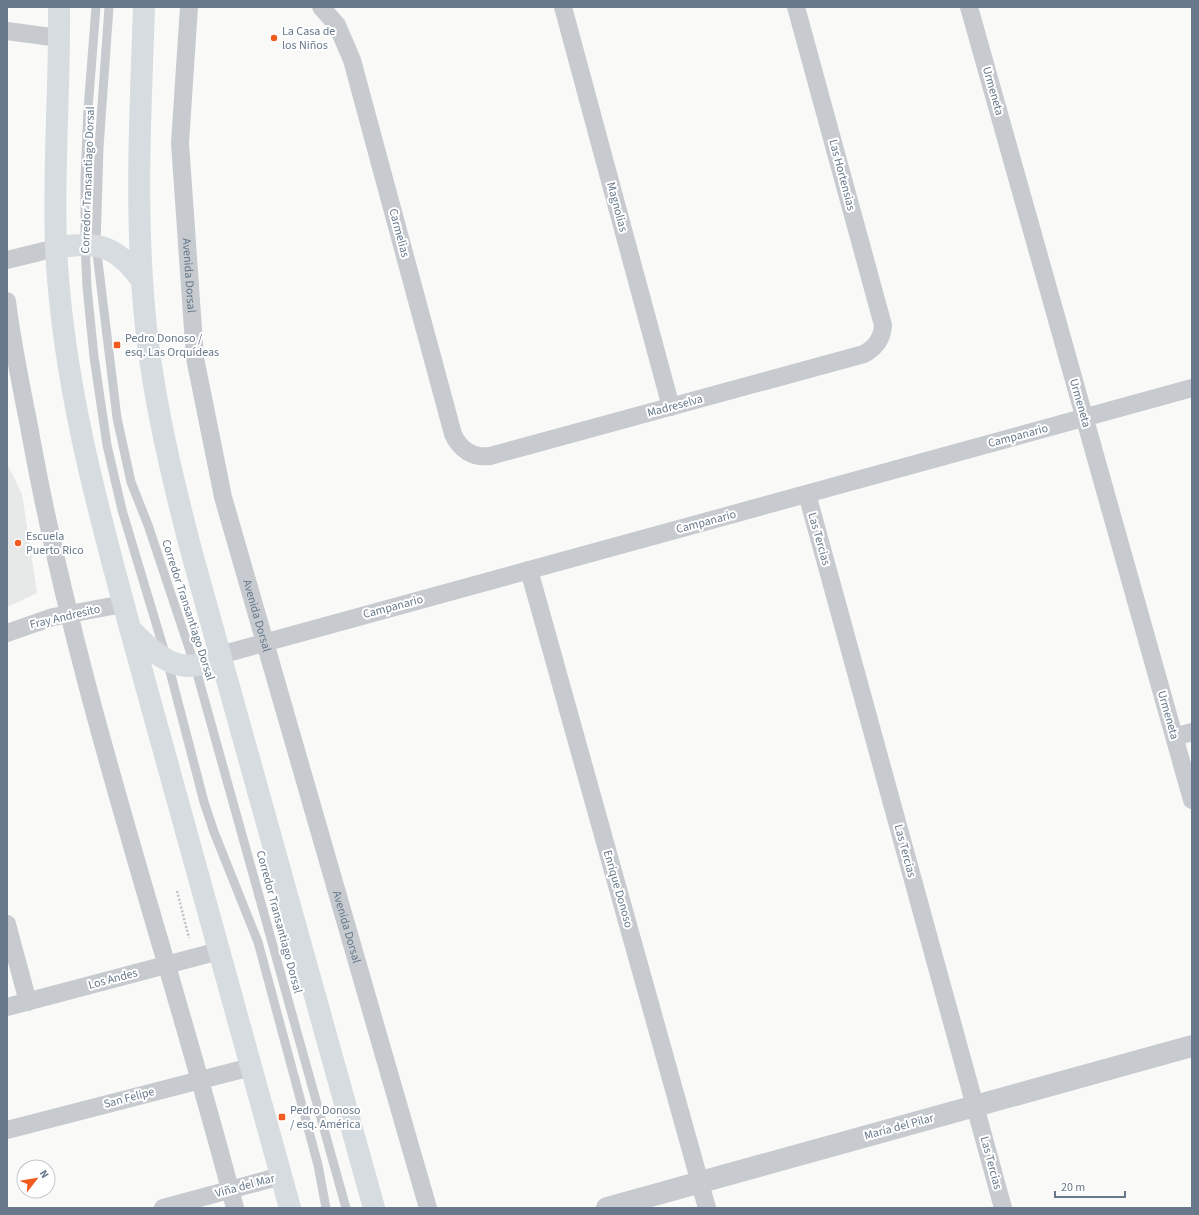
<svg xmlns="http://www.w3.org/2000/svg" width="1199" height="1215" font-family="'Source Sans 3',sans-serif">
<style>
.built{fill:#e7e8e8}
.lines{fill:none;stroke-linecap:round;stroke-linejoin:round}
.path{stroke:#c0c3c5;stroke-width:2.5;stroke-dasharray:2 2;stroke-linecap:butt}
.service{stroke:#c7cbcf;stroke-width:9}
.minor{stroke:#c7cbcf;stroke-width:18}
.tertiary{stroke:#c7cbcf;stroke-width:22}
.secondary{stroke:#d6dce0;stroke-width:22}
.poi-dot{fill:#f15b1f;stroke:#fff;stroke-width:1.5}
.labels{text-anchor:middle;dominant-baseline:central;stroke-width:4;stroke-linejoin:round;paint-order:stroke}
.poi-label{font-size:12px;fill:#66788a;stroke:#fff;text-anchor:start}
.street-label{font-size:12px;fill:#66788a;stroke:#fff}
</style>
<rect width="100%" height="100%" fill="#f9f9f7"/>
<path class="built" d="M 7,464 L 22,494 L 37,593 L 7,607 Z"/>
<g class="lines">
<path class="path" d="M 177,891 L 189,938"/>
<path class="service" d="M 96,7 L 88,109 L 85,178 L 85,243 L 87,287 L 94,357 L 107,445 L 122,510 L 167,660 L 204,802 L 214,832 L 258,942 L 318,1165 L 326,1208
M 109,7 L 99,147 L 96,245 L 117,418 L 131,482 L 148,525 L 195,666 L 346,1208"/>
<g class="minor">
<path id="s1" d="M 189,7 L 180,143 L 195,358 L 223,497 L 428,1208"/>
<path d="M 321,7 L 337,25 L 352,60 L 453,434 C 460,450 473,458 490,456 L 864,354 C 876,347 882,339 883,325 L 796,7"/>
<path d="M 563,7 L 671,407"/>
<path d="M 969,7 L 1192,800"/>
<path d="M 7,31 L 59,38"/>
<path d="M 7,260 L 56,248"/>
<path d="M 7,301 C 12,343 21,385 29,426 C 76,692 167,947 235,1208"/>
<path d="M 807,494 L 1003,1208"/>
<path d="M 529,570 L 707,1208"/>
<path d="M 7,633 L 53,617 L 123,604"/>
<path d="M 220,655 L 1192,388"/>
<path d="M 1175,737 L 1192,732"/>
<path d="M 7,924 L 28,1002"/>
<path d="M 7,1007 L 219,951"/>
<path d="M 7,1130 L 251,1067"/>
<path d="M 163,1208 L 281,1176"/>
</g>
<path class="tertiary" d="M 607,1208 L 1192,1046"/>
<path class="secondary" d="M 59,7 C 60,87 53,167 56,247 C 62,377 96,503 130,628 L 290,1208
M 144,7 C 141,98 136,189 142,279 C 147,371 168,462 191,550 L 374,1208
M 56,248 C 97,240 118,246 142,281
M 130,629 C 156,656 183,681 220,655"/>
</g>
<g class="poi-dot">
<circle cx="274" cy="38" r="4"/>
<rect x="113" y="341" width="8" height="8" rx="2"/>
<circle cx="18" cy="543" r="4"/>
<rect x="278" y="1113" width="8" height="8" rx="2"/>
</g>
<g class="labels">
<g class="poi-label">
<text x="282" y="31">La Casa de<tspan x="282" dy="14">los Niños</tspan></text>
<text x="125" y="338">Pedro Donoso /<tspan x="125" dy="14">esq. Las Orquídeas</tspan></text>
<text x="26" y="536">Escuela<tspan x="26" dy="14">Puerto Rico</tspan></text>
<text x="290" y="1110">Pedro Donoso<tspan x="290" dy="14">/ esq. América</tspan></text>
</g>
<g class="street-label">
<text transform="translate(993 91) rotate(74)">Urmeneta</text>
<text transform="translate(842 175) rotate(75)">Las Hortensias</text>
<text transform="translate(88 180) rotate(-88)">Corredor Transantiago Dorsal</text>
<text transform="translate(617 207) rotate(75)">Magnolias</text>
<text transform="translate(399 233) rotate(75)">Carmelias</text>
<text stroke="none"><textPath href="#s1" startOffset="269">Avenida Dorsal</textPath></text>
<text transform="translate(1080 403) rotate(74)">Urmeneta</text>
<text transform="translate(675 406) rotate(-15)">Madreselva</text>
<text transform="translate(1018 436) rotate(-15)">Campanario</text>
<text transform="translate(706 522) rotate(-15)">Campanario</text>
<text transform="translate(819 539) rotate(74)">Las Tercias</text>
<text transform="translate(393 607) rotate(-15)">Campanario</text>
<text transform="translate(188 610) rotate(72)">Corredor Transantiago Dorsal</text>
<text stroke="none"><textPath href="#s1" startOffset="617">Avenida Dorsal</textPath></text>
<text transform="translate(65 617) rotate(-13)">Fray Andresito</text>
<text transform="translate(1168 715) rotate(74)">Urmeneta</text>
<text transform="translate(905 851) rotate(75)">Las Tercias</text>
<text transform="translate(618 889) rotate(74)">Enrique Donoso</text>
<text transform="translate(279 922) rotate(75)">Corredor Transantiago Dorsal</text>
<text stroke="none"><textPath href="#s1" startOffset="941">Avenida Dorsal</textPath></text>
<text transform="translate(113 979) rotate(-15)">Los Andes</text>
<text transform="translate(129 1098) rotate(-15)">San Felipe</text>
<text transform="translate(899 1127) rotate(-15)">María del Pilar</text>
<text transform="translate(991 1163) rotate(75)">Las Tercias</text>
<text transform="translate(245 1186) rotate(-15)">Viña del Mar</text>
</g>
</g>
<rect width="1199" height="1215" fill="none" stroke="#66788a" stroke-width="16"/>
<g transform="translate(36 1179) rotate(59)"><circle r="19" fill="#ffffff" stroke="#c2c9d0"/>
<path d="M0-3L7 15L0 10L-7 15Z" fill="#f15b1f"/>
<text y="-6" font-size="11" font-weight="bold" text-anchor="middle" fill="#66788a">N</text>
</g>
<path d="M1055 1191v6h70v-6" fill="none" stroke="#66788a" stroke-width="2"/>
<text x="1061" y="1191" font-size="12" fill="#66788a" stroke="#ffffff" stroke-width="3" paint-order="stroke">20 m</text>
</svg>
